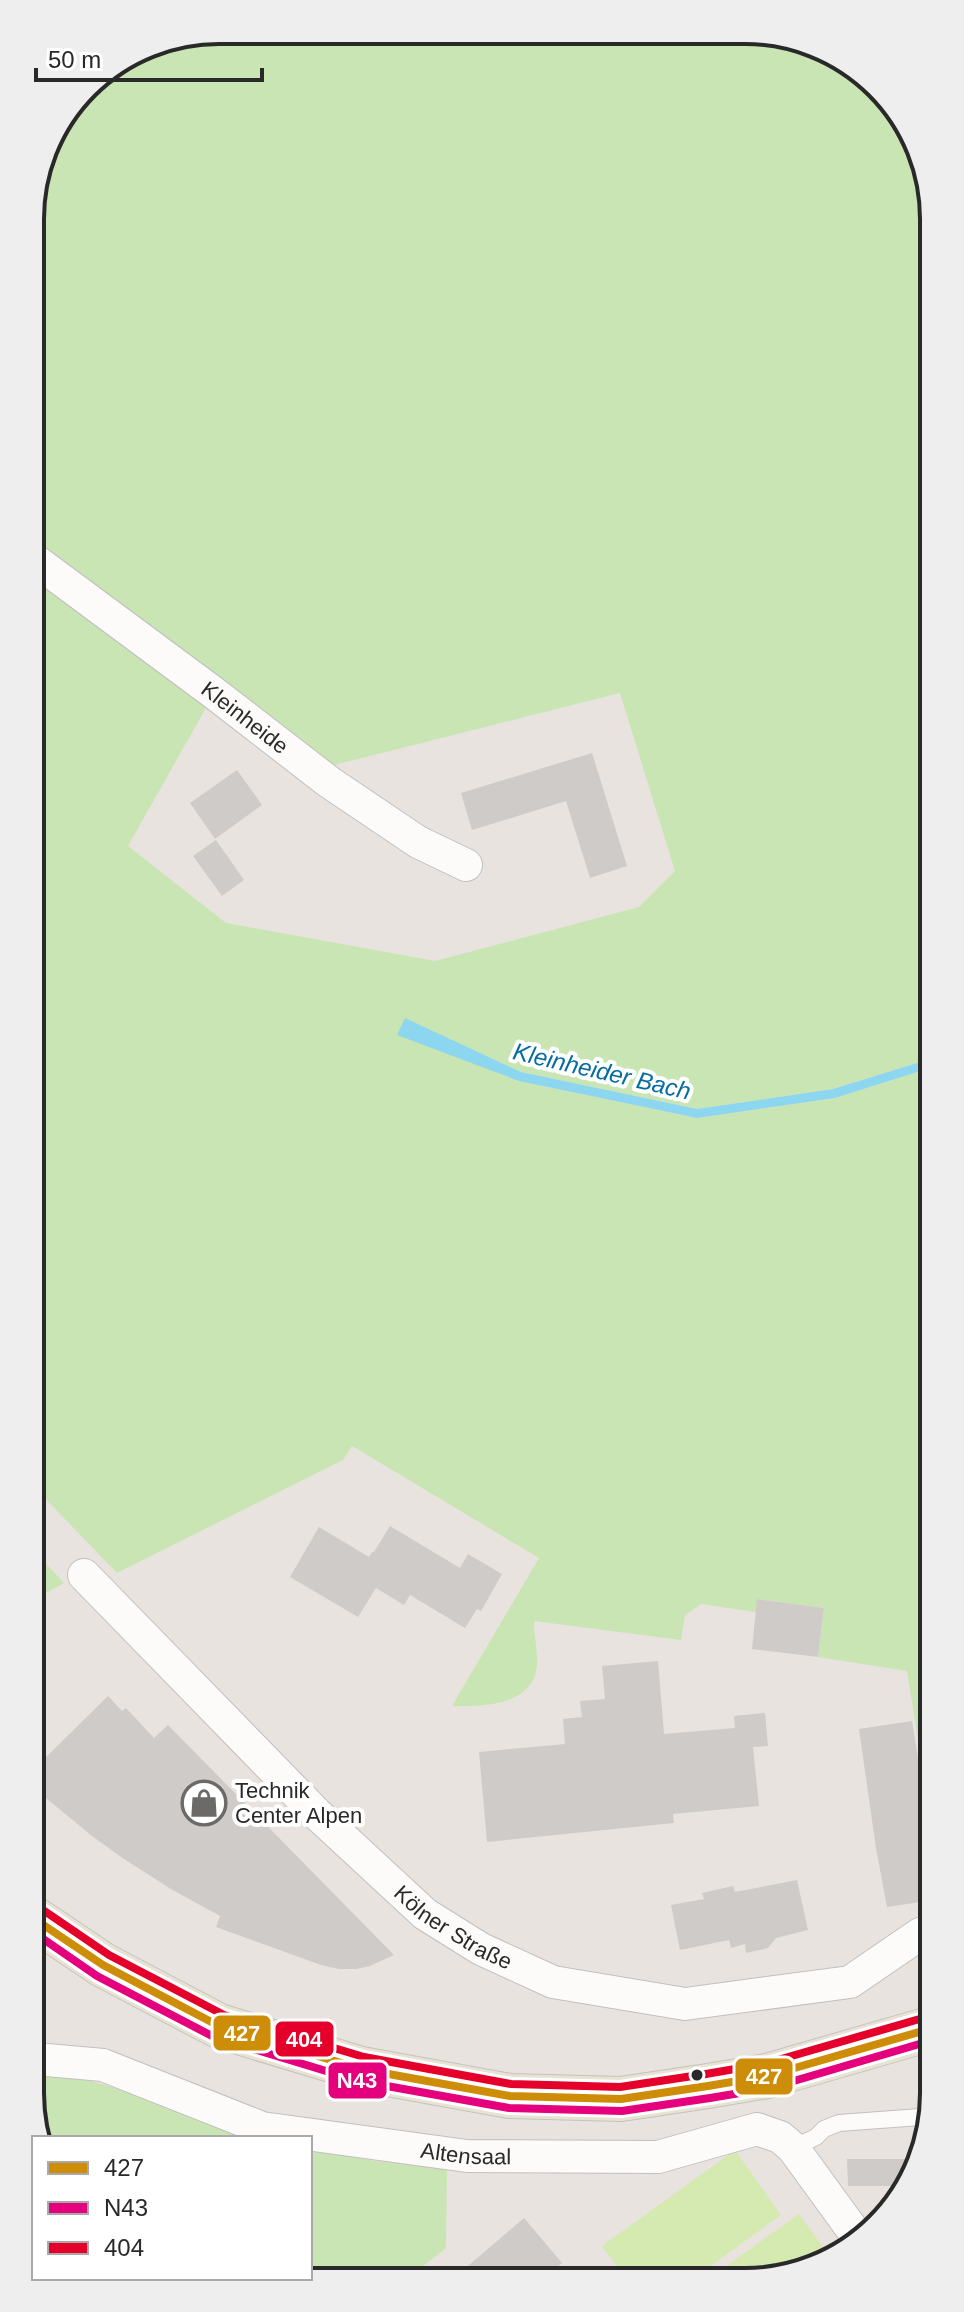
<svg xmlns="http://www.w3.org/2000/svg" width="964" height="2312" font-family="Arial,sans-serif">
<style>
.green{fill:#c9e5b4}
.pitch{fill:#d5eab1}
.water{fill:#8cd6ef}
.building{fill:#cecbc8}
.lines{fill:none;stroke-linecap:round;stroke-linejoin:round}
.lane-casing{stroke:#c1bfc0;stroke-width:18}
.street-casing{stroke:#c1bfc0;stroke-width:34}
.primary-casing{stroke:#c4c2c0;stroke-width:46}
.lane{stroke:#fcfbfa;stroke-width:16}
.street{stroke:#fcfbfa;stroke-width:32}
.primary{stroke:#e7e2d2;stroke-width:44}
.bus-1-casing{stroke:#fff;stroke-width:14}
.bus-2-casing{stroke:#fff;stroke-width:14}
.bus-3-casing{stroke:#fff;stroke-width:14}
.bus-1{stroke:#ce8d08;stroke-width:8}
.bus-2{stroke:#e5007d;stroke-width:8}
.bus-3{stroke:#e4002b;stroke-width:8}
.bus-dot{fill:#292929;stroke:#fff;stroke-width:3}
.labels{text-anchor:middle;dominant-baseline:central;stroke-width:8;stroke-linejoin:round;paint-order:stroke}
.street-label{font-size:22px;fill:#292929;stroke:#fff}
.poi-label{font-size:22px;fill:#292929;stroke:#fff;text-anchor:start}
.water-label{font-size:24px;font-style:italic;fill:#056ca1;stroke:#fff}
.rim{fill:none;stroke:#292929;stroke-width:4}
.line-badge{stroke:#fff;stroke-width:3}
.badge-label{font-size:22px;text-anchor:middle;font-weight:bold;fill:#fff}
</style>
<rect width="100%" height="100%" fill="#e8e3de"/>
<path class="green" d="M 219,30 L 781,34 L 878,85 L 928,171 L 930,1059 L 833,1089 L 697,1109 L 521,1072 L 405,1019 L 519,1081 L 697,1118 L 835,1098 L 930,1068 L 933,1833 L 907,1671 L 818,1657 L 824,1608 L 758,1599 L 756,1612 L 701,1604 L 685,1615 L 681,1640 L 534,1621 C 534,1635 538,1652 537,1666 C 533,1706 481,1707 452,1706 L 539,1558 L 352,1446 L 343,1460 L 117,1573 L 34,1487 L 32,576 L 207,706 L 128,846 L 226,923 L 435,961 L 639,907 L 675,871 L 620,693 L 334,765 L 31,544 L 30,206 L 50,135 L 94,77 L 147,44 Z
M 35,1552 L 64,1583 L 35,1599 Z
M 36,2072 L 60,2073 L 120,2089 L 271,2138 L 36,2138 Z
M 310,2148 L 374,2161 L 447,2168 L 446,2248 L 409,2277 L 310,2278 Z"/>
<path class="pitch" d="M 735,2150 L 781,2215 L 697,2276 L 624,2276 L 602,2246 Z
M 799,2214 L 828,2254 L 793,2276 L 712,2276 Z"/>
<path class="water" d="M 405,1018 L 521,1072 L 697,1109 L 833,1089 L 930,1059 L 930,1068 L 835,1098 L 697,1118 L 519,1081 L 397,1035 Z"/>
<path class="building" d="M 592,753 L 627,866 L 590,878 L 566,801 L 472,830 L 461,793 Z
M 237,770 L 262,805 L 215,839 L 190,803 Z
M 216,840 L 244,880 L 222,896 L 193,856 Z
M 390,1526 L 460,1568 L 468,1554 L 502,1574 L 481,1611 L 477,1609 L 465,1628 L 410,1595 L 404,1605 L 376,1588 L 358,1617 L 290,1577 L 319,1527 L 369,1557 L 372,1552 L 374,1552 Z
M 757,1599 L 824,1608 L 818,1657 L 752,1649 Z
M 658,1661 L 664,1734 L 735,1728 L 734,1716 L 765,1713 L 768,1746 L 753,1747 L 759,1806 L 673,1814 L 674,1823 L 487,1842 L 479,1752 L 565,1744 L 563,1719 L 582,1717 L 580,1701 L 605,1699 L 602,1666 Z
M 108,1696 L 122,1711 L 126,1708 L 154,1738 L 168,1725 L 394,1955 L 370,1966 L 356,1969 L 339,1969 L 321,1965 L 216,1927 L 220,1916 L 171,1889 L 124,1859 L 92,1836 L 35,1789 L 35,1768 Z
M 912,1721 L 933,1850 L 933,1900 L 887,1907 L 876,1848 L 859,1729 Z
M 797,1880 L 808,1930 L 776,1938 L 768,1948 L 746,1953 L 745,1944 L 731,1948 L 729,1940 L 680,1950 L 671,1905 L 704,1899 L 702,1893 L 733,1886 L 735,1892 Z
M 847,2159 L 921,2159 L 907,2186 L 848,2186 Z
M 524,2218 L 562,2263 L 546,2277 L 455,2277 Z"/>
<g class="lines">
<g class="lane-casing">
<path id="lane" d="M 793,2148 L 816,2137 L 824,2129 L 839,2123 L 920,2117 L 930,2118"/>
</g>
<g class="street-casing">
<g id="street">
<path id="s1" d="M 32,558 L 214,693 L 329,782 L 418,842 L 466,865"/>
<path id="s2" d="M 84,1575 L 317,1814 L 425,1914 L 481,1949 L 553,1982 L 685,2004 L 850,1982 L 920,1934 L 933,1929"/>
<path id="s3" d="M 36,2059 L 103,2065 L 262,2128 L 467,2156 L 658,2157 L 757,2129 L 780,2137 L 793,2148 L 857,2236"/>
</g>
</g>
<g class="primary-casing">
<path id="primary" d="M 36,1920 L 103,1965 L 219,2026 L 361,2069 L 510,2096 L 621,2099 L 708,2086 L 767,2076 L 933,2028"/>
</g>
<use href="#lane" class="lane"/>
<use href="#street" class="street"/>
<use href="#primary" class="primary"/>
<g class="bus-1-casing">
<path id="bus-1" d="M 36,1920 L 103,1965 L 219,2026 L 361,2069 L 510,2096 L 621,2099 L 708,2086 L 767,2076 L 933,2028"/>
</g>
<g class="bus-2-casing">
<path id="bus-2" d="M 36,1934 L 97,1976 L 214,2037 L 359,2081 L 509,2108 L 622,2111 L 710,2098 L 770,2088 L 933,2040"/>
</g>
<g class="bus-3-casing">
<path id="bus-3" d="M 43,1910 L 109,1955 L 224,2015 L 364,2057 L 511,2084 L 620,2087 L 706,2074 L 764,2064 L 930,2016"/>
</g>
<use href="#bus-1" class="bus-1"/>
<use href="#bus-2" class="bus-2"/>
<use href="#bus-3" class="bus-3"/>
</g>
<defs>
<g id="shop-ring" transform="scale(2.3)"><circle r="9.5" fill="#fff" stroke="#6c6a68" stroke-width="1.5"/><path d="M-5-2.5h2.3a2.7 3.5 0 0 1 5.4 0H5L5.5 6h-11ZM-1.5-2.5h3a1.5 2.3 0 0 0-3 0Z" fill="#6c6a68"/></g>
</defs>
<g fill-rule="evenodd">
<use href="#shop-ring" x="204" y="1803"/>
</g>
<circle class="bus-dot" cx="697" cy="2075" r="7"/>
<g class="labels">
<g class="street-label">
<text stroke="none"><textPath href="#s1" startOffset="266">Kleinheide</textPath></text>
<text stroke="none"><textPath href="#s2" startOffset="512">Kölner Straße</textPath></text>
<text stroke="none"><textPath href="#s3" startOffset="444">Altensaal</textPath></text>
</g>
<g class="poi-label">
<text x="235" y="1790">Technik<tspan x="235" dy="25">Center Alpen</tspan></text>
</g>
<g class="water-label">
<text transform="translate(602 1071) rotate(13)">Kleinheider Bach</text>
</g>
</g>
<path d="M0 0H964V2312H0ZM219 44H745A175 175 0 0 1 920 219V2093A175 175 0 0 1 745 2268H219A175 175 0 0 1 44 2093V219A175 175 0 0 1 219 44Z" fill="#eee" fill-rule="evenodd"/>
<path class="rim" d="M219 44H745A175 175 0 0 1 920 219V2093A175 175 0 0 1 745 2268H219A175 175 0 0 1 44 2093V219A175 175 0 0 1 219 44Z"/>
<g class="line-badge">
<rect x="212" y="2014" width="60" height="38" rx="8" fill="#ce8d08"/>
<rect x="274" y="2020" width="61" height="38" rx="8" fill="#e4002b"/>
<rect x="734" y="2057" width="60" height="39" rx="8" fill="#ce8d08"/>
<rect x="327" y="2061" width="61" height="39" rx="8" fill="#e5007d"/>
</g>
<g class="badge-label">
<text x="242" y="2041">427</text>
<text x="304" y="2047">404</text>
<text x="764" y="2084">427</text>
<text x="357" y="2088">N43</text>
</g>
<rect x="32" y="2136" width="280" height="144" fill="#ffffff" stroke="#a9a9a9" stroke-width="2"/>
<rect x="48" y="2162" width="40" height="12" fill="#ce8d08" stroke="#a9a9a9" stroke-width="2"/>
<text x="104" y="2176" font-size="24" fill="#292929">427</text>
<rect x="48" y="2202" width="40" height="12" fill="#e5007d" stroke="#a9a9a9" stroke-width="2"/>
<text x="104" y="2216" font-size="24" fill="#292929">N43</text>
<rect x="48" y="2242" width="40" height="12" fill="#e4002b" stroke="#a9a9a9" stroke-width="2"/>
<text x="104" y="2256" font-size="24" fill="#292929">404</text>
<path d="M36 68v12h226v-12" fill="none" stroke="#292929" stroke-width="4"/>
<text x="48" y="68" font-size="24" fill="#292929" stroke="#ffffff" stroke-width="6" paint-order="stroke">50 m</text>
</svg>
